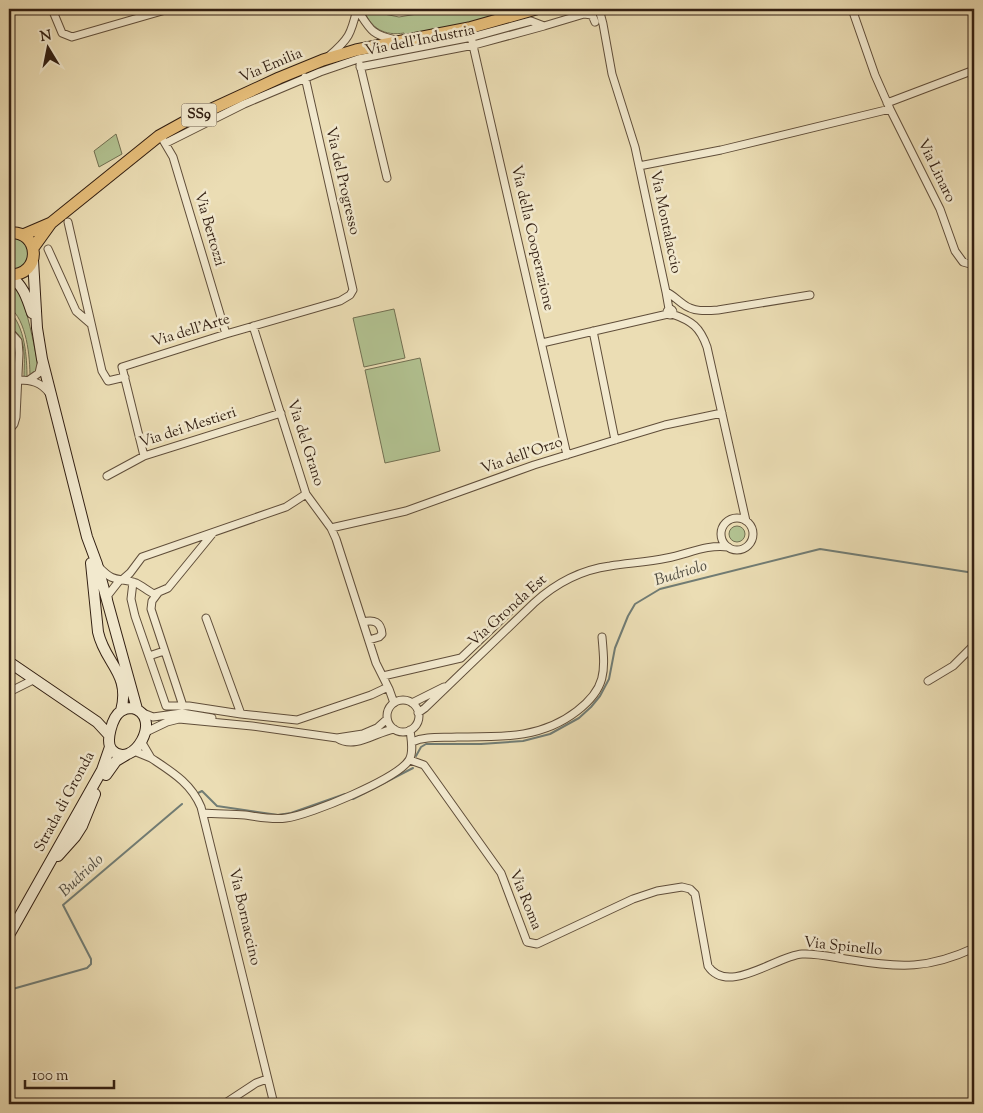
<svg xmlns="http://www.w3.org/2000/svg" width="983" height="1113" font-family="'Sorts Mill Goudy',serif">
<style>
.green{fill:#b2c291;stroke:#727052}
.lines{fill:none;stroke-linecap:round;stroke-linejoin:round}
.stream{stroke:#717c74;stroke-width:2}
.street-casing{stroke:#604e3a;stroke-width:9}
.secondary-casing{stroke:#321f12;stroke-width:12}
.primary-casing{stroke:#321f12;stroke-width:13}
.street{stroke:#f2e9ce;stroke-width:7}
.secondary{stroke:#f2e9ce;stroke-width:10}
.primary{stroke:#e6be7a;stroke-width:11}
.labels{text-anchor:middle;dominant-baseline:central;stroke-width:5;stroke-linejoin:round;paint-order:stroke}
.shield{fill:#f2e9ce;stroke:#6c5c4a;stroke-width:1}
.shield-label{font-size:14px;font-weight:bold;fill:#321f12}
.street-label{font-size:15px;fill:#321f12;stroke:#f2e9ce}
.water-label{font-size:16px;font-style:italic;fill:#524e43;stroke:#f2e9ce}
</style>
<rect width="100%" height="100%" fill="#ebddb4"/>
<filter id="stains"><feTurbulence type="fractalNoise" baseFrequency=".004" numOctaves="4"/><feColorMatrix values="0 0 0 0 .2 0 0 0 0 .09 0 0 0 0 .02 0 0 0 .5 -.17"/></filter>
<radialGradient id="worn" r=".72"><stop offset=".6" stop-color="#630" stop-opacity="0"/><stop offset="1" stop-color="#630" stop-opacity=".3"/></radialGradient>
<path class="green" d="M 447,9 L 505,9 L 500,11 L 490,18 L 405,36 L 404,33 C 385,36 371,29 364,10 L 399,17 Z
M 116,134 L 122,154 L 99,167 L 94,151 Z
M 9,237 L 19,238 L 30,250 L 26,266 L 9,272 Z
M 9,280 L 17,284 C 28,313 33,339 39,370 L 30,378 C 30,357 27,320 9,307 Z
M 394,309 L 405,358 L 364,367 L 353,318 Z
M 9,311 C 25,326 27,357 27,378 L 24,378 C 24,359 28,336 9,327 Z
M 420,358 L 440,451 L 385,463 L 365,370 Z
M729 534a8 8 0 1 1 16 0a8 8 0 1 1-16 0Z"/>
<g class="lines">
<path class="stream" d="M 416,756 L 421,747 L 426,744 L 481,744 L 523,741 L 550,734 L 579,718 L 591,707 L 600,696 L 609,679 L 615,648 L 628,616 L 635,604 L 660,589 L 820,549 L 974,573
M 198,793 L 202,791 L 217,806 L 278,815 L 291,813 L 345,794
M 353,799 L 413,768
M 9,990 L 87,968 L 91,964 L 91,959 L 63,905 L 182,804"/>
<g class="street-casing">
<path id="street" d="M 52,9 L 62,33 L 72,37 L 169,9
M 357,9 C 370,29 371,35 396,40
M 393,9 L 396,9
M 599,9 L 603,24 L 612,74 L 635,147 L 666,292 C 673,295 677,300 683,304 C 693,312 706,311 718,310 L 810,295
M 852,9 L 875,75 L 890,109 L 940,209 L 955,251 L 963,262 L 974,265
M 469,28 L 567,455
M 329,56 C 349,39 351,34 357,9
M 360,65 L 387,178
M 360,67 L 474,45 L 544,26 L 584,14 L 592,15 L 595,22
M 887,103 L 974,70
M 163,140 L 173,157 L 226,334
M 166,143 L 244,104 L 320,72 L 358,59 L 472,37 L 531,21 L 544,26
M 639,166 L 721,150 L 890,109
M 68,222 L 102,371 L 108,381 L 125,377
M 48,249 L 76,311 L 91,324
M 666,292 L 669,309
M667 312a3 3 0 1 1 6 0a3 3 0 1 1-6 0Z
M 672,314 C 692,321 700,327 707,347 L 746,521
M 253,326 L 306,494 L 331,528 L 336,539 L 376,663 L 389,689 L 394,703
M 9,331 L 18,341 L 19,353 L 16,417 L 14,424 L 9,430
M 593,331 L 615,440
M 542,343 L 668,314
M 19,380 C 31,380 41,382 49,393
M 29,380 L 39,373 L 41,364
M 144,456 L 122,367 L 226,334 L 340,301 L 350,295 L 353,290 L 305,77
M 107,476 L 144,456 L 281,413
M721 534a16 16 0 1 1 32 0a16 16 0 1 1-32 0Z
M 331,528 L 406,511 L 534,465 L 615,440 L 665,425 L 722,413
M 99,567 C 116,585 118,576 136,583 C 142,586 148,591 154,594 L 168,588 L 213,533
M 122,580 L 130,573 L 142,557 L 286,507 L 306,494
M 133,582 L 131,599 L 135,616 L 166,706 L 183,706
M 158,593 L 152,601 L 151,609 L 183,706 L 189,706 L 241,714
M 108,599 L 108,595 L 119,581
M 206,618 L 241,714 L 297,720 L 371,695 L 388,687
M 363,622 C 374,619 381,622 382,634 L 379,637 L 369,640
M 149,656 L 164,651
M 383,676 L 461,658 L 510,611
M 928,681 L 953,666 L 974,645
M 9,692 L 33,680
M387 716a16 16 0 1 1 32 0a16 16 0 1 1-32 0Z
M 412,703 L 444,687
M 143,713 L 153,717 L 182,713 L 212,718
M 418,713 L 425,708 L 534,603 C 556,583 580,570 610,566 C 629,563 648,562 667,558 C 688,554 707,544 728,547
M 144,733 L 167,722 L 179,719 L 252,726 L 337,738 C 355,750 376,732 394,729
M 337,738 L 363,734 L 377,728 L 387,719
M 412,742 C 426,736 441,738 457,737 C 501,737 541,739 577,711 C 607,688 605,671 602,637
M 134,751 L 151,758 L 141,741
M 151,758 C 172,772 191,783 201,807 L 274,1104
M 410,760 L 424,765 L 501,873 L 527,942 L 537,944 L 633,899 L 657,891 L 682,887 L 690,889 L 695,894 L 708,966 C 728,996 776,956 802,954 C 818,953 836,958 852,960 C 900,968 929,969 974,948
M 203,813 C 217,814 231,814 245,815 C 258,817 273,820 286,818 C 310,815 397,779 409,760 C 414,752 411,739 410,730
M 224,1104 L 256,1083 L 267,1079"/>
</g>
<g class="secondary-casing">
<path id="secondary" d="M 33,260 L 37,328 L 42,359 L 87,537 L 97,564 L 137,709
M 10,276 C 23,285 27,298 32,313
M 91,563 L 98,632 C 105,664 131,673 121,711
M 9,662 L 97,722 L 109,735
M 132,708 C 165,716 132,772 112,750 C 105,742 112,717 121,711 C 124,709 128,708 132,708 Z
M 106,775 L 116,761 L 126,755
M 58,856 L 75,837 L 82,826 L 95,794
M 9,935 L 102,770 L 110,747"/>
</g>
<g class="primary-casing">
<path id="primary" d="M 9,233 C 40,229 43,276 9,275
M 23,235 L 51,223 L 159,136 L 188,120 L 279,78 L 323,60 L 356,50 L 469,28 L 536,9
M 33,248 L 51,223"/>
</g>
<use href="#street" class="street"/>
<use href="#secondary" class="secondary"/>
<use href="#primary" class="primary"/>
</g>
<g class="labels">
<rect class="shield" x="181.5" y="103.5" width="35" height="23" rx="4"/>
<g class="shield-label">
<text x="199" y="115">SS9</text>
</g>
<g class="street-label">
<text transform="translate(420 41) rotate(-11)">Via dell'Industria</text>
<text transform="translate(271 66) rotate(-23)">Via Emilia</text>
<text transform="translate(936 171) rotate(64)">Via Linaro</text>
<text transform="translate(342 181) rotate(77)">Via del Progresso</text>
<text transform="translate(665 222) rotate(78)">Via Montalaccio</text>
<text transform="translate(209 229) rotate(74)">Via Bertozzi</text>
<text transform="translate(532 238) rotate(77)">Via della Cooperazione</text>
<text transform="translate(191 331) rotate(-17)">Via dell'Arte</text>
<text transform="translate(188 428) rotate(-18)">Via dei Mestieri</text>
<text transform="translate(305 443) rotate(72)">Via del Grano</text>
<text transform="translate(522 456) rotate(-19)">Via dell'Orzo</text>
<text transform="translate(508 611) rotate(-42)">Via Gronda Est</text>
<text transform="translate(65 802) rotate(-62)">Strada di Gronda</text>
<text transform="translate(525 900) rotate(68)">Via Roma</text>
<text transform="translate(244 917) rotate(77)">Via Bornaccino</text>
<text transform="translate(843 947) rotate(6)">Via Spinello</text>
</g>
<g class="water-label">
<text transform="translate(681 574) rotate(-17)">Budriolo</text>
<text transform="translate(82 876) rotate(-43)">Budriolo</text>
</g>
</g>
<rect width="983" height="1113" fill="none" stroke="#ebddb4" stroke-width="30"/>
<rect x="10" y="10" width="963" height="1093" fill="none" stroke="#321f12" stroke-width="2.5"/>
<rect x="15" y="15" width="953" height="1083" fill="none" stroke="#321f12"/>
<g transform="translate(48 48) rotate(350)" stroke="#f2e9ce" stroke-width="4" paint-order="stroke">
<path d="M0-4L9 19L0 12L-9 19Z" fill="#321f12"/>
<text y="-8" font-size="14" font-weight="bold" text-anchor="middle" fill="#321f12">N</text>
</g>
<path d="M25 1080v8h89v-8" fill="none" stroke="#321f12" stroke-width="2.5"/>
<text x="32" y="1080" font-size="15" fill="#321f12" stroke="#f2e9ce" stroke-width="4" paint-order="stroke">100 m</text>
<rect width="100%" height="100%" filter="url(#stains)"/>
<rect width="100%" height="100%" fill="url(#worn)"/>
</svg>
